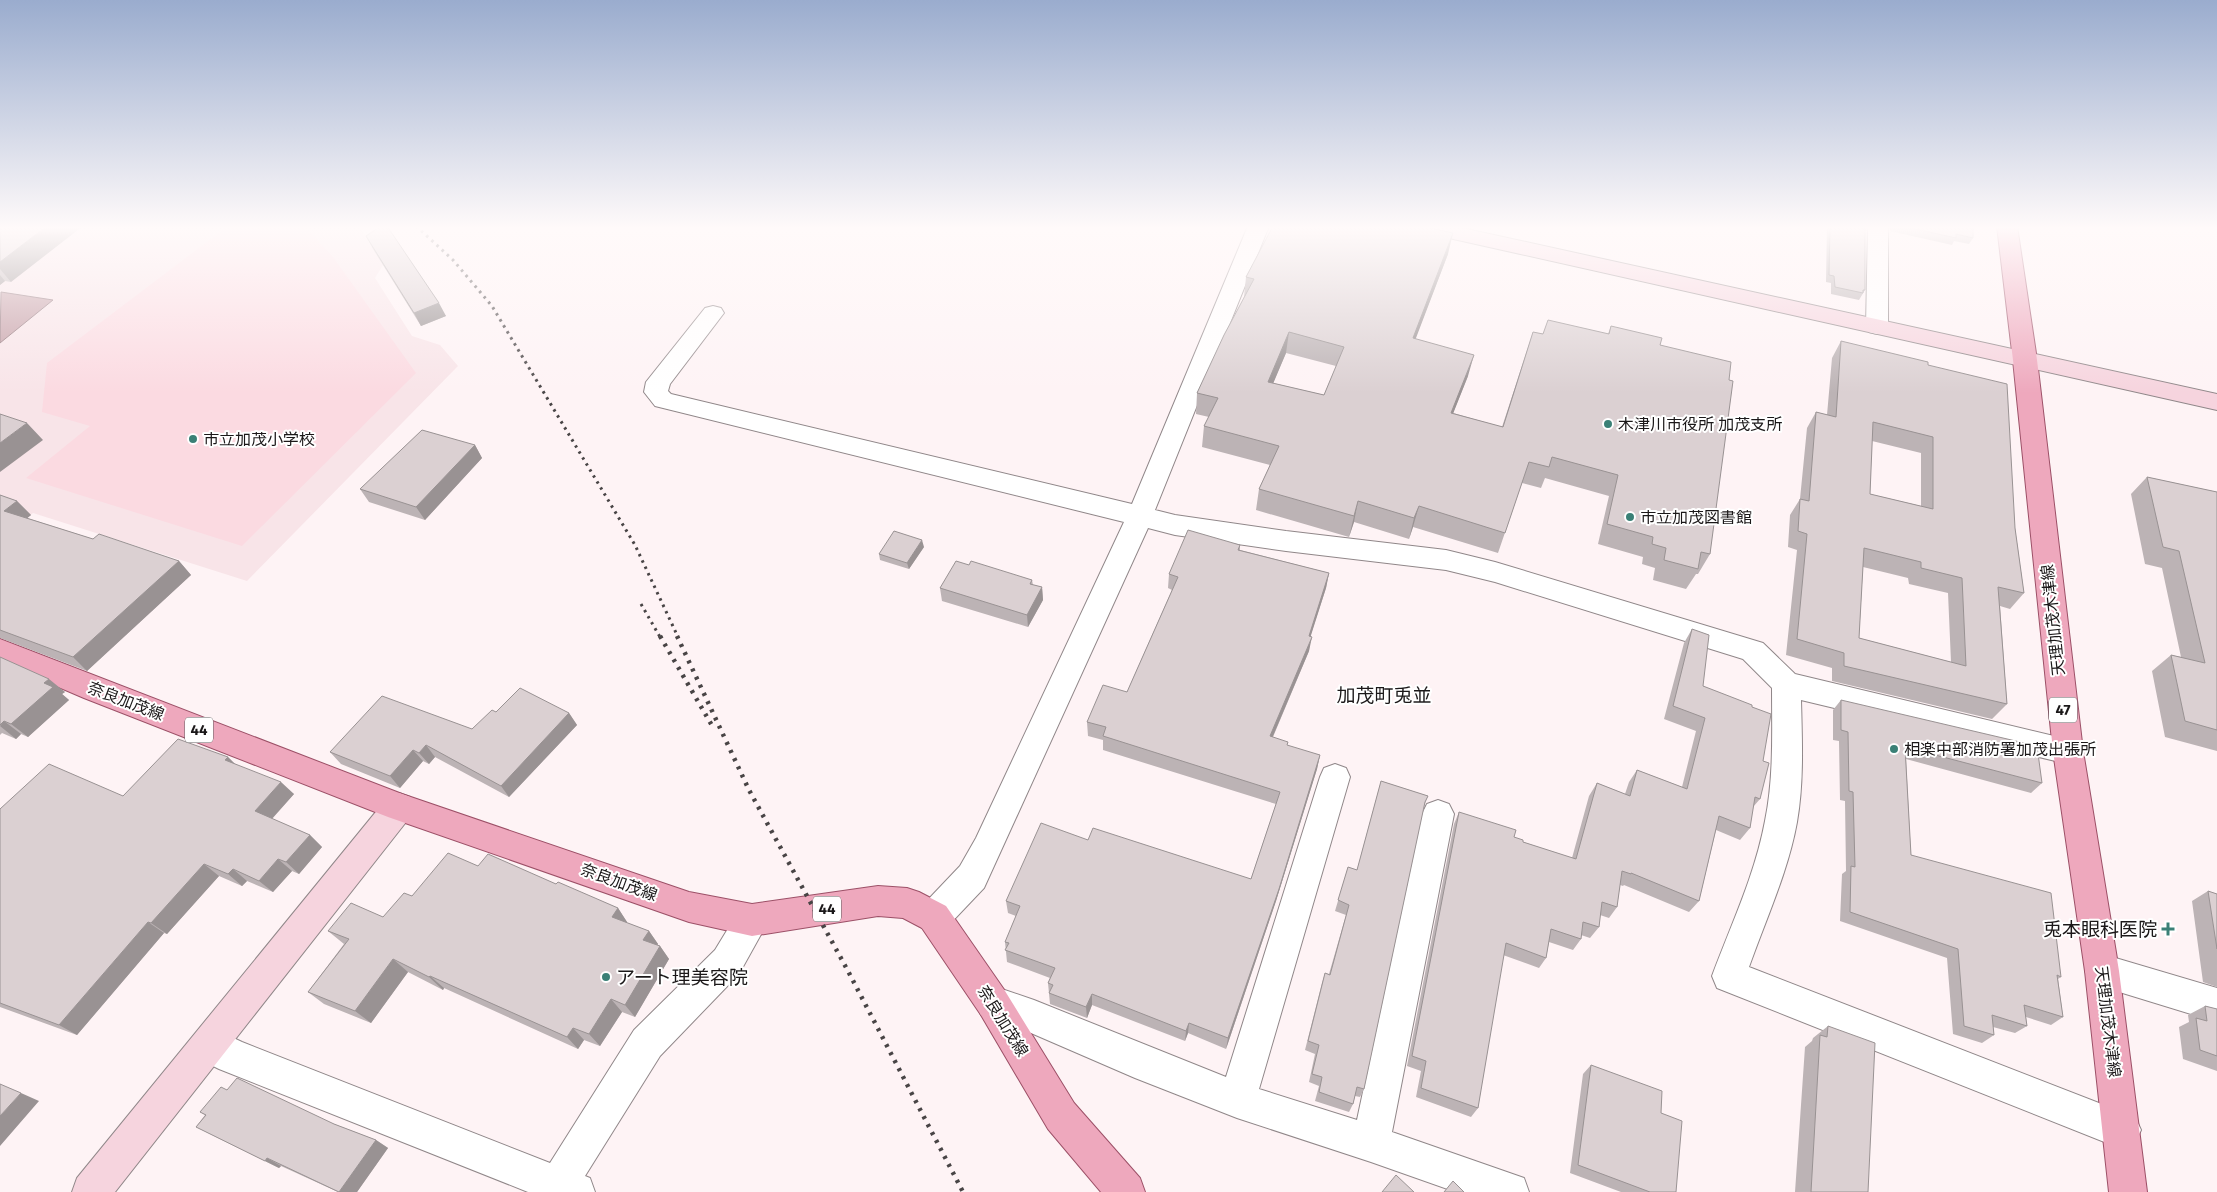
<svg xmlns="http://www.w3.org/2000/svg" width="2217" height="1192" font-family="'Fira Sans','Noto Sans JP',sans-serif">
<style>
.built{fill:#f8e4e8}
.green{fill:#fbdae1}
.water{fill:#c59fa7;stroke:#92767c}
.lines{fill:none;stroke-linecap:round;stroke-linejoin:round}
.street-casing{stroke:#908789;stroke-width:2}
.secondary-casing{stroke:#908789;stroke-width:2}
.primary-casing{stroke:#9c5067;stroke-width:2}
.street{fill:#fff;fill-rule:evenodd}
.secondary{fill:#f6d4de;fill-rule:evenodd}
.primary{fill:#eea8bd;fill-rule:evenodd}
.rail-far1{stroke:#484445;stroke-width:3;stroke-dasharray:2.5 4.5;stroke-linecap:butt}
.rail{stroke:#484445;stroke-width:4.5;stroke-dasharray:3 6;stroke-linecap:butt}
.wall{fill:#bcb3b5;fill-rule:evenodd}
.shaded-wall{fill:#999293}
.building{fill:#dbd0d2;stroke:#999293;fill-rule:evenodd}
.poi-dot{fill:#3a8076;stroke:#fff;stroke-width:2}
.labels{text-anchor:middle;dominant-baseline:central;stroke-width:4;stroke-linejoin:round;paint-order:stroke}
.shield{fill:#fff;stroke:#5f5d5e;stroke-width:1}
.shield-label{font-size:15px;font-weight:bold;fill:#1b1819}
.poi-label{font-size:16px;fill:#1b1819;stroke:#fff;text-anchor:start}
.street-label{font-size:16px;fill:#1b1819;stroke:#fff}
.quarter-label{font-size:19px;fill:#1b1819;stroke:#fff}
.near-poi-label{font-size:19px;fill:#1b1819;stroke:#fff;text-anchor:end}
</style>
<rect width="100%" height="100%" fill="#fef3f5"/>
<path class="built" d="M 0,226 L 357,226 L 385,257 L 386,260 L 375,278 L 412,336 L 440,345 L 458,366 L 247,581 L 33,513 L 0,540 Z"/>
<path class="green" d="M 228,226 L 304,226 L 333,257 L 416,373 L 242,546 L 26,478 L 90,426 L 42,412 L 47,363 Z"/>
<path class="water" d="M 1,292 L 53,300 L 0,343 Z"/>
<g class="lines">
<g class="street-casing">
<path id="street" d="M 1248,226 L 1269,226 L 1155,510 L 1175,515 L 1286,531 L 1446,550 L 1495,562 L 1763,643 L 1795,674 L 2079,742 L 2083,751 L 2079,760 L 2068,764 L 1801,700 C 1802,740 1804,782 1797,822 C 1788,872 1766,919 1749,967 L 2135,1117 L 2141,1130 L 2135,1143 L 2122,1149 L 1717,988 L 1712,976 C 1731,925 1755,875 1765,821 C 1774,778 1772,732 1772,688 L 1743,659 L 1495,582 L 1446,570 L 1286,551 L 1175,535 L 1148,528 L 984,888 L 946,928 L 934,933 L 922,928 L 917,917 L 922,906 L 960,866 L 976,838 L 1124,522 L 655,406 L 644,392 L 646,382 L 705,308 L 713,306 L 721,308 L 724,313 L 670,384 L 668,391 L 671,394 L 1132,504 Z
M 1868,226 L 1888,226 L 1888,327 L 1885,332 L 1877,334 L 1869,332 L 1866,327 Z
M 1335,764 L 1346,768 L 1350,777 L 1259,1089 L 1357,1120 L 1422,814 L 1427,804 L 1438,800 L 1449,804 L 1454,814 L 1392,1132 L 1524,1178 L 1529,1192 L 1456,1192 L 1371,1162 L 1237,1118 L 1135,1078 L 1031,1033 L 981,1015 L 976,1003 L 981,991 L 993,986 L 1034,1000 L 1226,1077 L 1320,777 L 1324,768 Z
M 752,904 L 764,909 L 769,920 L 739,974 L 660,1056 L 585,1176 L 590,1178 L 595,1192 L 528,1192 L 219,1069 L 197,1058 L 192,1045 L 197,1032 L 210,1027 L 242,1042 L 550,1163 L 634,1030 L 715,950 L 740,909 Z
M 2102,954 L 2217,988 L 2217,1022 L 2090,983 L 2085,971 L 2090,959 Z"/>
</g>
<g class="secondary-casing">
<path id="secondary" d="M 1412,226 L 1453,226 L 2217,394 L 2217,410 L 1422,232 L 1415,230 Z
M 399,793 L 410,797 L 415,807 L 410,817 L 115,1192 L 72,1192 L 77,1178 L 388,797 Z"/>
</g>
<g class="primary-casing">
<path id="primary" d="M 1997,226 L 2017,226 L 2037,360 L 2083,751 L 2119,971 L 2147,1192 L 2109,1192 L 2085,971 L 2053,751 L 2013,360 Z
M 0,639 L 402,794 L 689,892 L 752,904 L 878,886 L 907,888 L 919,892 L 946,906 L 1005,991 L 1074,1103 L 1140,1178 L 1145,1192 L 1101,1192 L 1048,1129 L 981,1015 L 922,928 L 903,918 L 878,916 L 752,936 L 689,922 L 388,817 L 84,698 L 0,662 Z"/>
</g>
<use href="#street" class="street"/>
<use href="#secondary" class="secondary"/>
<use href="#primary" class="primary"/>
<path class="rail-far1" d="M 416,226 L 453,260 L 492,306 L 635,545 L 678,637
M 641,604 L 660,637"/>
<path class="rail" d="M 660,636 L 714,729
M 677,636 L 749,790 L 848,971 L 963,1192"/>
</g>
<path class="wall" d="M 0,226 L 11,282 L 5,281 L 0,285 Z
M 1827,226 L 1865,226 L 1865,290 L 1859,300 L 1831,294 L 1831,283 L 1826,282 Z
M 1889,226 L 1973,226 L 1973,238 L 1969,244 L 1954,241 L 1952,245 L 1890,231 Z
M 366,236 L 446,316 L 421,326 L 373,249 Z
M 1448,254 L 1415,339 L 1468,376 L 1453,413 L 1502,427 L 1533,332 L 1543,334 L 1608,334 L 1611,326 L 1660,345 L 1729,380 L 1710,554 L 1698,574 L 1696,574 L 1686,589 L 1653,580 L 1655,568 L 1642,564 L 1643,557 L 1598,544 L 1609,496 L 1545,478 L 1541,488 L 1522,483 L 1498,553 L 1413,527 L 1409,539 L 1354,522 L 1349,537 L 1256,510 L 1259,489 L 1270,465 L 1202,447 L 1204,426 L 1209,417 L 1196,414 L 1197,393 L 1244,297 L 1246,277 ZM 1286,353 L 1336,366 L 1324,395 L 1273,383 Z
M 1841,341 L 1928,365 L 2015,528 L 2024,593 L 2010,609 L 2000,606 L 2007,704 L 1992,719 L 1832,681 L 1832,668 L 1786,655 L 1797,550 L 1788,547 L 1790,515 L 1800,499 L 1807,428 L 1816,412 L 1827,415 L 1832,358 ZM 1872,441 L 1921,453 L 1921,506 L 1870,494 ZM 1863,567 L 1908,578 L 1909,584 L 1948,593 L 1951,662 L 1859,638 Z
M 475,445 L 482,458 L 425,520 L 369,502 L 360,489 Z
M 2147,477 L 2217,492 L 2217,751 L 2165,737 L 2152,671 L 2171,655 L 2181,657 L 2162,568 L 2145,564 L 2131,494 Z
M 0,495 L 17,501 L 31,515 L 27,518 L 93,539 L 179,561 L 191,575 L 87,671 L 0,638 Z
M 1240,545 L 1240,550 L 1329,573 L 1326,588 L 1310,637 L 1309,651 L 1273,737 L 1287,746 L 1320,755 L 1317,769 L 1276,901 L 1226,1049 L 1188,1033 L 1185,1041 L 1092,1005 L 1087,1018 L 1050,1004 L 1048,983 L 1050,978 L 1007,962 L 1005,942 L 1016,916 L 1008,913 L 1006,901 L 1088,840 L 1251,879 L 1276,804 L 1103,750 L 1103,740 L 1088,736 L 1087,722 L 1127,692 L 1172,590 L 1168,588 L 1169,574 Z
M 924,547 L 909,569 L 880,560 L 879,554 Z
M 969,565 L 1032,580 L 1033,585 L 1042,587 L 1043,600 L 1028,627 L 942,601 L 940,588 Z
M 1692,629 L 1703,686 L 1752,707 L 1763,761 L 1760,799 L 1753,807 L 1750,828 L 1740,840 L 1716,830 L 1699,901 L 1689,912 L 1624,885 L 1623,886 L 1620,885 L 1617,907 L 1609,918 L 1600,915 L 1599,927 L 1590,938 L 1581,935 L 1581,939 L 1573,950 L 1549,942 L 1546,958 L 1539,968 L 1503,955 L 1478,1108 L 1471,1117 L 1416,1097 L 1421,1071 L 1407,1066 L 1454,824 L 1459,812 L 1514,837 L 1523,842 L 1572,858 L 1589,796 L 1597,783 L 1625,794 L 1629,782 L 1637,770 L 1682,787 L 1696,731 L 1664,719 L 1684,643 Z
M 0,657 L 65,692 L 62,694 L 69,700 L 28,737 L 21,734 L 16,739 L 2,733 L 0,735 Z
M 1841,700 L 2042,783 L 2031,793 L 1906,759 L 1911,855 L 2061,977 L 2058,979 L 2063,1017 L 2051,1025 L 2026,1017 L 2027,1026 L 2015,1033 L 1993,1027 L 1994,1035 L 1982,1043 L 1953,1034 L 1947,958 L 1840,921 L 1842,874 L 1846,871 L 1845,801 L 1840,800 L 1839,741 L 1833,740 L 1833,710 Z
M 496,712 L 569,713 L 577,725 L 509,797 L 435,757 L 429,764 L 423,761 L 400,788 L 341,764 L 330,752 L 472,729 Z
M 228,757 L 235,764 L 294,794 L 272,819 L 310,835 L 322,847 L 299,874 L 292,871 L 273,892 L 247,881 L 242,886 L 219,876 L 167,934 L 164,933 L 77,1035 L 0,1007 L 0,809 L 123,796 Z
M 1381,781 L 1428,796 L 1424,806 L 1364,1089 L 1360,1097 L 1355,1096 L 1353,1104 L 1349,1112 L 1315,1101 L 1319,1086 L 1309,1082 L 1315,1054 L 1305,1050 L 1322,983 L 1325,973 L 1329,974 L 1346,915 L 1335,911 L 1348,867 L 1357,870 Z
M 478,866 L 556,884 L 618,908 L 627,922 L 627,923 L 649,931 L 658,944 L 657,945 L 660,946 L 669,959 L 635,1017 L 622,1012 L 600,1046 L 584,1040 L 578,1049 L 444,988 L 443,990 L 408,972 L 371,1023 L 324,1004 L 308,992 L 344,944 L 328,931 L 383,917 L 412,896 Z
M 2208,891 L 2217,894 L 2217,987 L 2203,982 L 2192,901 Z
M 2205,1006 L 2217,1009 L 2217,1071 L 2183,1059 L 2179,1027 L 2189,1022 L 2188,1015 Z
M 1828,1026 L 1868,1192 L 1795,1192 L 1805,1047 L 1812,1041 L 1813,1038 Z
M 1591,1065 L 1676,1192 L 1621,1192 L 1570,1173 L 1583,1074 Z
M 227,1090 L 334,1124 L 376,1140 L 388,1148 L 357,1192 L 338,1192 L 281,1166 L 279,1168 L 196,1127 L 205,1115 L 200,1112 Z"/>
<path class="shaded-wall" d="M 47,226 L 83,226 L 11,282 L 0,269 L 0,262 Z
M 1453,233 L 1448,254 L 1408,359 L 1413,338 Z
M 0,275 L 5,281 L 0,285 Z
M 439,303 L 446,316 L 421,326 L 414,313 Z
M 1289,332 L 1286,353 L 1265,403 L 1268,382 Z
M 1474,355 L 1468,376 L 1445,434 L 1451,413 Z
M 27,423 L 43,440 L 0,472 L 0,443 Z
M 475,445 L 482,458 L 425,520 L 416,507 Z
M 17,501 L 31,515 L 19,525 L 4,511 Z
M 1358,501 L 1354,522 L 1349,537 L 1354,516 Z
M 1419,506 L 1413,527 L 1409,539 L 1414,518 Z
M 922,540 L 924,547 L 909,569 L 907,563 Z
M 179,561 L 191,575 L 87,671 L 73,657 Z
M 1329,573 L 1326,588 L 1306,651 L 1309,636 Z
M 1042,587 L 1043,600 L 1028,627 L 1027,615 Z
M 1312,637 L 1309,651 L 1267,750 L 1270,736 Z
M 49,679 L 65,692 L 62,694 L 69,700 L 28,737 L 11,724 L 44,683 Z
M 569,713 L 577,725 L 509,797 L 501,786 Z
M 4,721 L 21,734 L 16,739 L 0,726 Z
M 426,745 L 435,757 L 429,764 L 419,753 Z
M 413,750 L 423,761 L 400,788 L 390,776 Z
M 1320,755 L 1317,769 L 1276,901 L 1226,1049 L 1228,1038 Z
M 228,757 L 241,770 L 225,760 Z
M 281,782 L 294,794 L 268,823 L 255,811 Z
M 310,835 L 322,847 L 299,874 L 286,862 Z
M 278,859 L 292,871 L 273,892 L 259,881 Z
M 204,864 L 219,876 L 167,934 L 151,923 Z
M 233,869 L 247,881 L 242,886 L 228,874 Z
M 618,908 L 627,922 L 621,930 L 612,917 Z
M 148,922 L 164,933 L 77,1035 L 59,1025 Z
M 649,931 L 658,944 L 653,953 L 643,940 Z
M 660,946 L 669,959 L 635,1017 L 625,1005 Z
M 393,959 L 408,972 L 371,1023 L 355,1011 Z
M 430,976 L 444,988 L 443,990 L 429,977 Z
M 1092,994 L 1092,1005 L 1087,1018 L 1086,1007 Z
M 611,999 L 622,1012 L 600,1046 L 589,1034 Z
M 1189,1023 L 1188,1033 L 1185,1041 L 1186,1031 Z
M 573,1028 L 584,1040 L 578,1049 L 567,1037 Z
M 21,1093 L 39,1101 L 0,1146 L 0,1116 Z
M 376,1140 L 388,1148 L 357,1192 L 339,1192 Z
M 267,1158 L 281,1166 L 279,1168 L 265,1161 Z"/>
<path class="building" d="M 0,226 L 47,226 L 0,262 Z
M 381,226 L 387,226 L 439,303 L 414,313 L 366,236 Z
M 1273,226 L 1422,226 L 1453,233 L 1413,338 L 1474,355 L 1451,413 L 1503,427 L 1533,332 L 1543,334 L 1548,320 L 1609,334 L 1611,326 L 1662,338 L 1660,345 L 1731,362 L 1729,380 L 1733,381 L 1710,554 L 1701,552 L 1698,569 L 1664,560 L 1666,548 L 1652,544 L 1653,537 L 1607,524 L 1618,475 L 1552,457 L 1549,467 L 1529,462 L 1505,533 L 1419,506 L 1414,518 L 1358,501 L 1354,516 L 1259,489 L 1279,446 L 1204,426 L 1218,398 L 1197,393 L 1224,335 L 1254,279 L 1246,277 ZM 1289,332 L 1344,347 L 1324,395 L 1268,382 Z
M 1830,226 L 1865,226 L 1865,290 L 1863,290 L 1863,293 L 1835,287 L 1834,276 L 1829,275 Z
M 1902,226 L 1973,226 L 1973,238 L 1956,234 L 1956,238 Z
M 1841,341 L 1928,362 L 1928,365 L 2007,384 L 2015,528 L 2024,593 L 1998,587 L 2007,704 L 1844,666 L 1844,653 L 1797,639 L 1807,534 L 1798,531 L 1800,499 L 1809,501 L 1816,412 L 1836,417 ZM 1873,422 L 1933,437 L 1933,509 L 1870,494 ZM 1864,548 L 1921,562 L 1921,568 L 1962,578 L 1966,666 L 1859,638 Z
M 0,414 L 27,423 L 0,443 Z
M 422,430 L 475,445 L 416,507 L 360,489 Z
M 2147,477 L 2217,492 L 2217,730 L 2185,721 L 2171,655 L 2205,663 L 2179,551 L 2163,547 Z
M 0,495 L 17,501 L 4,511 L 93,539 L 99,534 L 179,561 L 73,657 L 0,630 Z
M 1188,530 L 1240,545 L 1238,550 L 1329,573 L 1309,636 L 1312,637 L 1270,736 L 1288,742 L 1287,745 L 1320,755 L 1279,889 L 1228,1038 L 1189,1023 L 1186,1031 L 1092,994 L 1086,1007 L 1049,993 L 1053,985 L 1048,983 L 1055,968 L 1005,950 L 1009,943 L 1005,942 L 1020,906 L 1006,901 L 1041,823 L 1088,840 L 1093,828 L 1251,879 L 1280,792 L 1103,736 L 1106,727 L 1087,722 L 1103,685 L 1127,692 L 1178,577 L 1169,574 Z
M 894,531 L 922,540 L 907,563 L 879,554 Z
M 956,561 L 969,565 L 971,561 L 1032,580 L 1030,584 L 1042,587 L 1027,615 L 940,588 Z
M 1692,629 L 1709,635 L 1703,686 L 1752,705 L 1752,707 L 1771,714 L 1763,761 L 1769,763 L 1760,799 L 1755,797 L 1750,828 L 1719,816 L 1699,901 L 1631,873 L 1631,874 L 1622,871 L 1617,907 L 1602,902 L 1599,927 L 1583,922 L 1581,939 L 1551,929 L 1546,958 L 1506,943 L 1478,1108 L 1421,1088 L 1426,1061 L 1412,1056 L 1459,812 L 1516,830 L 1514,837 L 1523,840 L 1523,842 L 1576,859 L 1597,783 L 1630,796 L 1637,770 L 1687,789 L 1705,718 L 1673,706 Z
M 0,657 L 49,679 L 44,683 L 53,687 L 11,724 L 4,721 L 0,725 Z
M 520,688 L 569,713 L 501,786 L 426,745 L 419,753 L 413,750 L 390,776 L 330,752 L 382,696 L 472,729 L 492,710 L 496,712 Z
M 1841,700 L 2037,746 L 2042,783 L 1905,747 L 1911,855 L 2051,893 L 2061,977 L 2057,975 L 2063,1017 L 2024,1005 L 2027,1026 L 1992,1015 L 1994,1035 L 1964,1026 L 1958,949 L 1850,912 L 1851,866 L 1855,867 L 1853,792 L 1849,791 L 1848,732 L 1841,730 Z
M 178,739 L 228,757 L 225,760 L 281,782 L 255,811 L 310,835 L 286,862 L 278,859 L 259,881 L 233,869 L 228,874 L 204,864 L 151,923 L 148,922 L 59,1025 L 0,1003 L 0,809 L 49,764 L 123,796 Z
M 1381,781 L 1428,796 L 1425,802 L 1364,1089 L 1357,1087 L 1353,1104 L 1319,1092 L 1322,1077 L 1312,1074 L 1319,1045 L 1308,1041 L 1325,973 L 1330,975 L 1349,905 L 1338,900 L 1348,867 L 1357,870 Z
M 448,853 L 478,866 L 488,854 L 556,884 L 558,882 L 618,908 L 612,917 L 649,931 L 643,940 L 660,946 L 625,1005 L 611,999 L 589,1034 L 573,1028 L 567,1037 L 430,976 L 429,977 L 393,959 L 355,1011 L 308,992 L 349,939 L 328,931 L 351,903 L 383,917 L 404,893 L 412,896 Z
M 2208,891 L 2217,894 L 2217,949 Z
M 2205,1006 L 2217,1009 L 2217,1056 L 2200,1050 L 2196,1018 L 2207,1021 Z
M 1828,1026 L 1875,1043 L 1868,1192 L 1811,1192 L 1820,1035 L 1827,1037 Z
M 1591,1065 L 1662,1091 L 1661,1113 L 1682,1121 L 1676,1192 L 1650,1192 L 1578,1165 Z
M 237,1078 L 334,1124 L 376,1140 L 339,1192 L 267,1158 L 265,1161 L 196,1127 L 206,1115 L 200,1112 L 221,1087 L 227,1090 Z
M 0,1084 L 21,1093 L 0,1116 Z
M 1396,1175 L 1414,1192 L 1382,1192 Z
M 1453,1181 L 1464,1192 L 1444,1192 Z"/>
<linearGradient id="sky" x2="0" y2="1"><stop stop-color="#9aacce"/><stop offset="0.58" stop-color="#fffafa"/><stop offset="1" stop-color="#fffafa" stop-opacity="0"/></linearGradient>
<rect width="2217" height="393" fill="url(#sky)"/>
<g class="poi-dot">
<circle cx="1608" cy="424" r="5"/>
<circle cx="193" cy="439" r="5"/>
<circle cx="1630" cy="517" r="5"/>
<circle cx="1894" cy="749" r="5"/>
<path d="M2165.5 921.5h5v5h5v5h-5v5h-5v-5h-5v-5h5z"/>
<circle cx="606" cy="977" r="5"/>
</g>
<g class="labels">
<g class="shield">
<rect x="2049" y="697.5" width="28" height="25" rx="4"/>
<rect x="185" y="717.5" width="28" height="25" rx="4"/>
<rect x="813" y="896.5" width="28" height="25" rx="4"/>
</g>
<g class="shield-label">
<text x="2063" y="710">47</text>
<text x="199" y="730">44</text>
<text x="827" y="909">44</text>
</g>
<g class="poi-label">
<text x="1618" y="424">木津川市役所 加茂支所</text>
<text x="203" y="439">市立加茂小学校</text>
<text x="1640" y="517">市立加茂図書館</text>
<text x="1904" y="749">相楽中部消防署加茂出張所</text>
</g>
<g class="street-label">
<text transform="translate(2053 620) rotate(-96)">天理加茂木津線</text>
<text transform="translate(126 701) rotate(21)">奈良加茂線</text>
<text transform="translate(619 882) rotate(20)">奈良加茂線</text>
<text transform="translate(1003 1021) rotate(58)">奈良加茂線</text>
<text transform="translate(2108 1022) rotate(83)">天理加茂木津線</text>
</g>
<g class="quarter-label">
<text x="1384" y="695">加茂町兎並</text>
</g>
<g class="near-poi-label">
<text x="2157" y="929">兎本眼科医院</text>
<text x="616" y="977" text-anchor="start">アート理美容院</text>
</g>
</g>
</svg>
